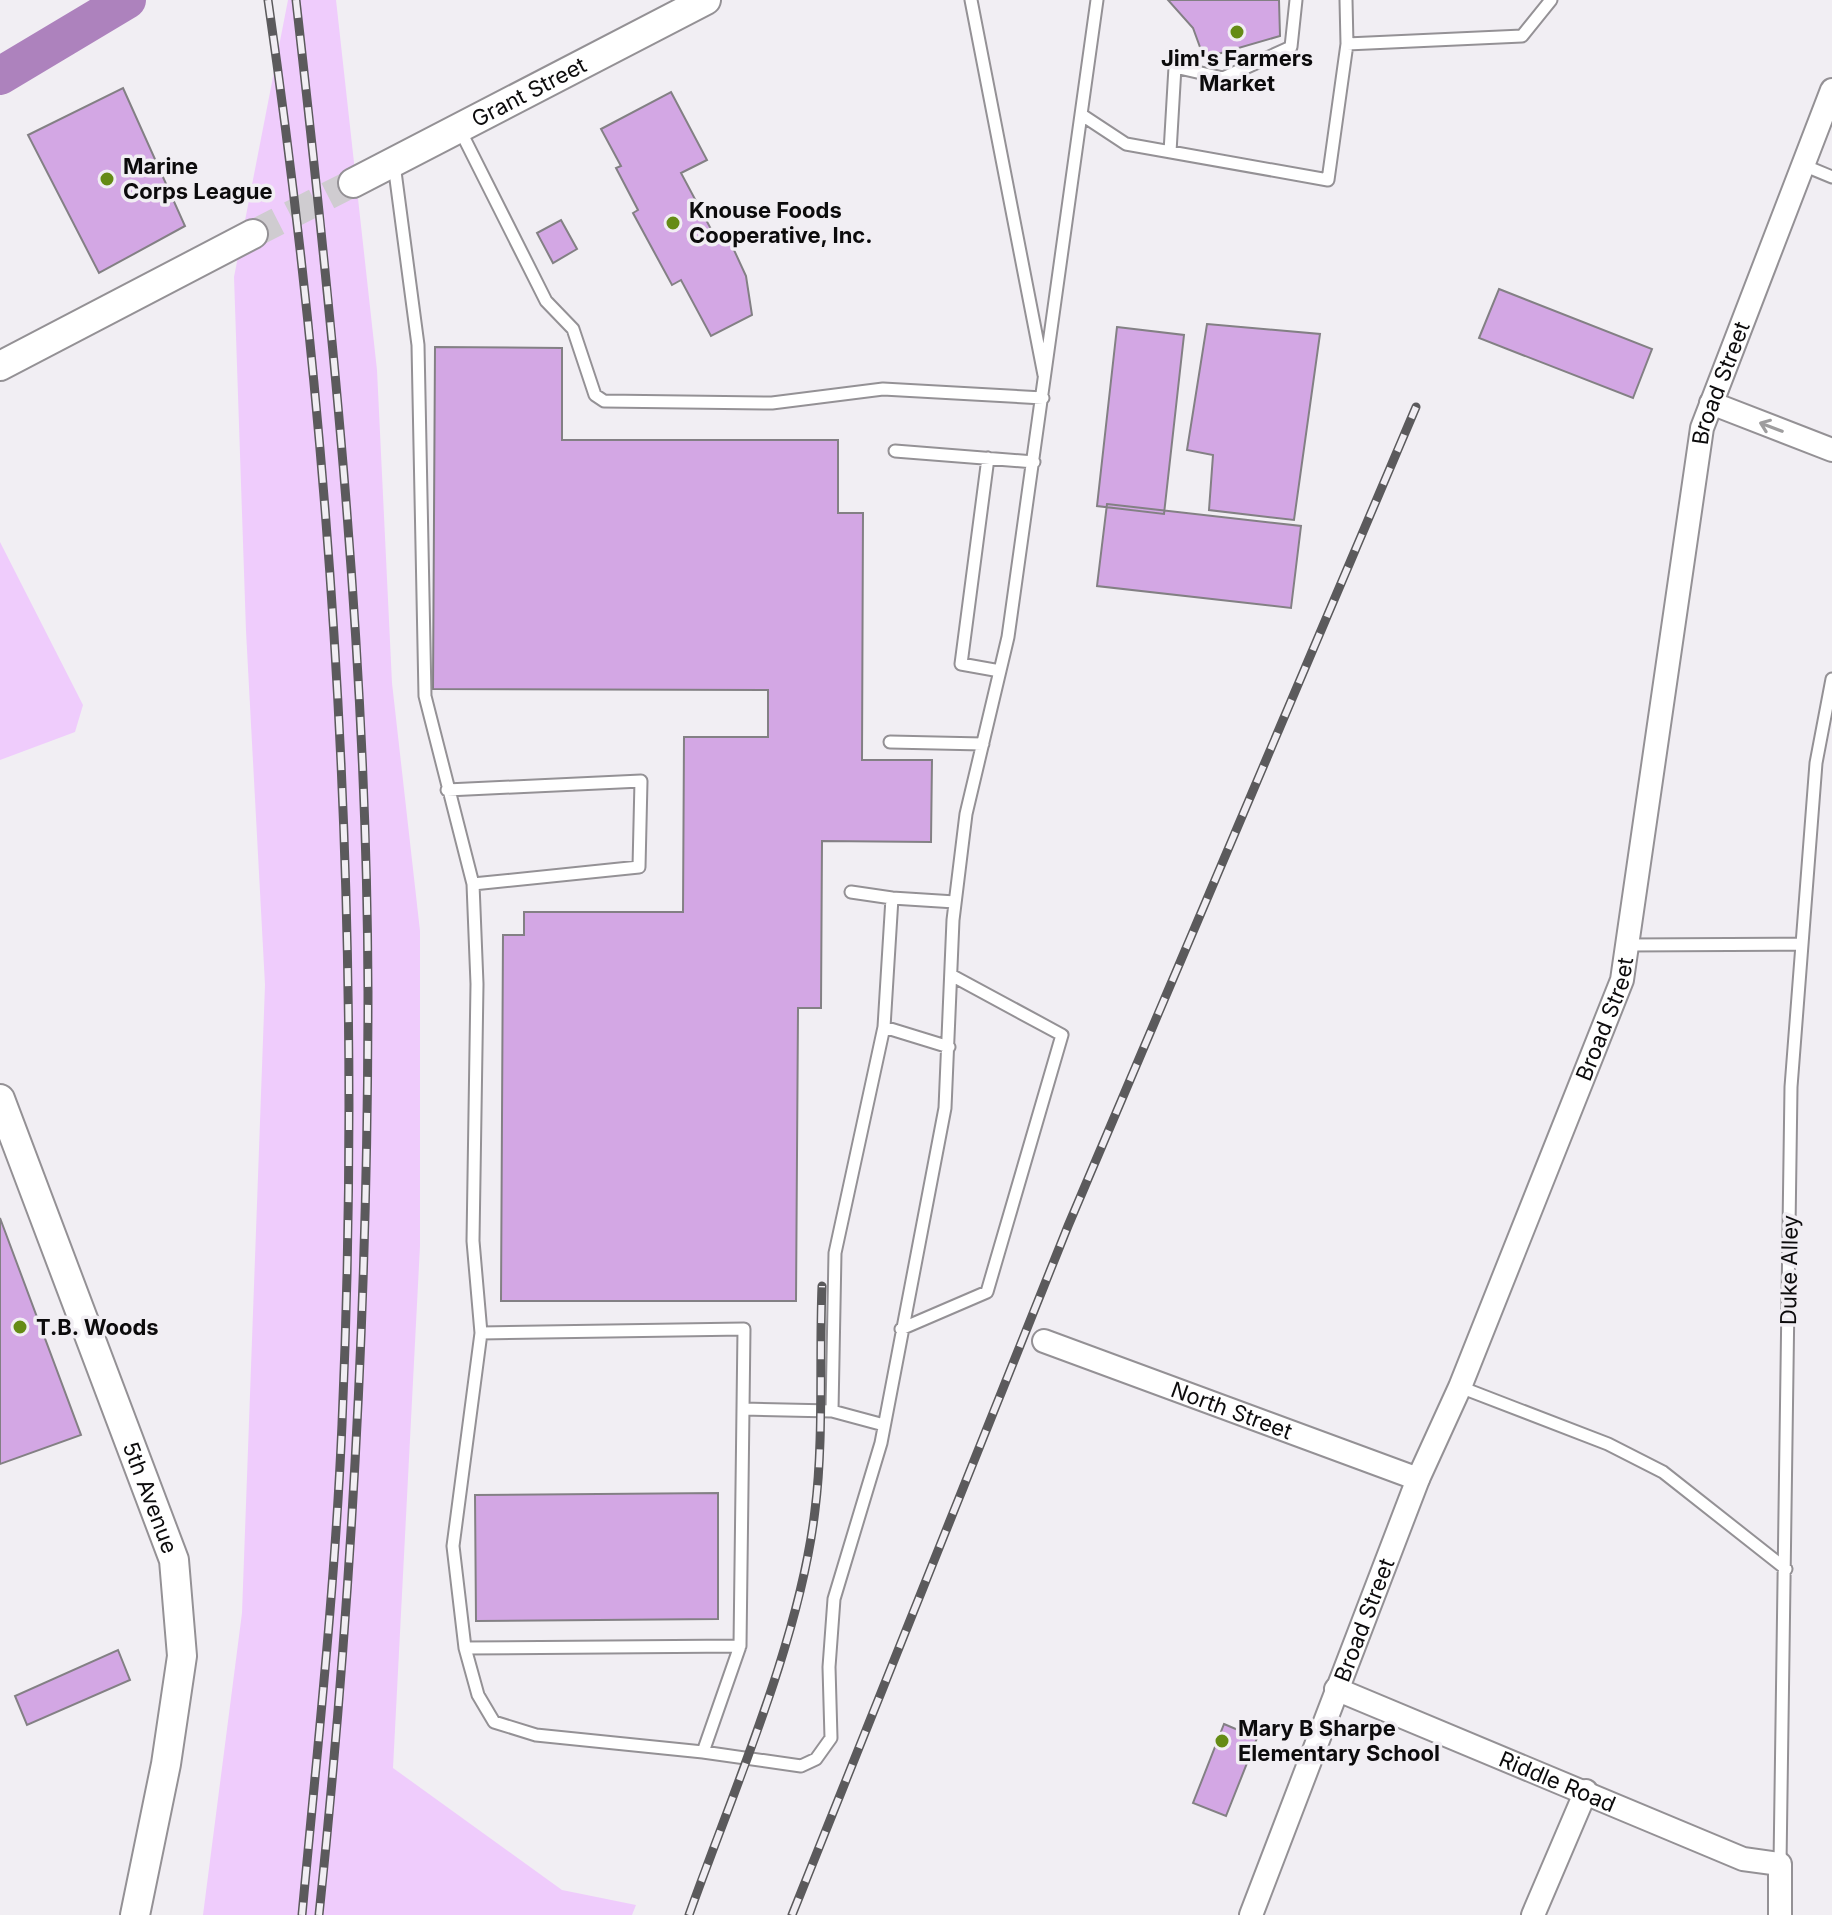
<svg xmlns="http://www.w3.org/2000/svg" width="1832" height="1915" font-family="Inter,sans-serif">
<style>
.green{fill:#efccfc}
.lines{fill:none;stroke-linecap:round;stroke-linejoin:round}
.river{stroke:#ad82bd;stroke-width:38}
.building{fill:#d3a7e4;stroke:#838084;stroke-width:2}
.tertiary-tunnel{stroke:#cfccd0;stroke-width:28;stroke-dasharray:28 14;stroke-linecap:butt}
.service-casing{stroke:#949195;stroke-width:15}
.minor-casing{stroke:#949195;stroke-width:26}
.tertiary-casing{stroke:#949195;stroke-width:32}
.service{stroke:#fff;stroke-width:11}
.minor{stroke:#fff;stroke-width:22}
.tertiary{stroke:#fff;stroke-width:28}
.rail-casing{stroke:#5b5a5c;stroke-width:9}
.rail{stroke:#f1eef3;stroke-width:6;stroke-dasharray:18;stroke-linecap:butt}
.oneway{stroke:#9e9d9e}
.poi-dot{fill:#658b15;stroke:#f1eef3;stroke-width:3}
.labels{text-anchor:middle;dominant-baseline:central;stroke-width:7;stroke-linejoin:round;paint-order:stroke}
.poi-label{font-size:22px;font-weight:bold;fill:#0c0b0c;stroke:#f1eef3;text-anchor:start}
.street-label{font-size:22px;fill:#0c0b0c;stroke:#f1eef3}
</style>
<rect width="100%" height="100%" fill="#f1eef3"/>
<path class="green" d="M 288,0 L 336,0 L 377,370 L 392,683 L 420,931 L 420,1246 L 393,1768 L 562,1890 L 636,1905 L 632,1915 L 203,1915 L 242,1613 L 265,985 L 246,631 L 234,277 Z
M 0,542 L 83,705 L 75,732 L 0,760 Z"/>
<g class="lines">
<path class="river" d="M 0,76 L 127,0"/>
</g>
<path class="building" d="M 1168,0 L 1279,0 L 1280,36 L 1204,58 L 1193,28 Z
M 123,88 L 185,226 L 99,273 L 28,135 Z
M 671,92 L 707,160 L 681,173 L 713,233 L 728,237 L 746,276 L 752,315 L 711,336 L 681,280 L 672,285 L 633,213 L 638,210 L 616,168 L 621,166 L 601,129 Z
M 561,220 L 577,249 L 553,263 L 537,233 Z
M 1499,289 L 1652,349 L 1633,398 L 1479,338 Z
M 1207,324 L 1320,334 L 1294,520 L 1209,510 L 1213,455 L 1187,450 Z
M 1117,327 L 1184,335 L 1164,514 L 1097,506 Z
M 435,347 L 562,348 L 562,440 L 838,440 L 838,513 L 863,513 L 862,760 L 932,760 L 931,842 L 822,841 L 821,1008 L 798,1008 L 796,1301 L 501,1301 L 503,935 L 524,935 L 524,912 L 683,912 L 684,737 L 768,737 L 768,690 L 433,689 Z
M 1107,504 L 1301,526 L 1291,608 L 1097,586 Z
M 0,1218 L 81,1435 L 0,1464 Z
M 718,1493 L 718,1619 L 476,1621 L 475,1495 Z
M 118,1650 L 130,1680 L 27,1725 L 15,1696 Z
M 1224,1724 L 1257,1738 L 1226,1816 L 1193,1803 Z"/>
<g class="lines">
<path class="tertiary-tunnel" d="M 253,234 L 353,183"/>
<g class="service-casing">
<path id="service" d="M 971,0 L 1044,375
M 1346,0 L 1347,44 L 1522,36 L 1551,0
M 1082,115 L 1126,144 L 1328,180 L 1347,44
M 460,130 L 546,301 L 573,329 L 595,395 L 604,401 L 772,403 L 883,389 L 1043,398
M 1170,152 L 1175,67 L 1223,78 L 1291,47 L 1296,0
M 394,164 L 418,345 L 425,696 L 473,884 L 477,984 L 473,1241 L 481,1333 L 453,1546 L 465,1648 L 478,1695 L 494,1722 L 536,1735 L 703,1752 L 801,1766 L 816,1759 L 831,1738 L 829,1667 L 834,1599 L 881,1443 L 945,1108 L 953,920 L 966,814 L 1008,637 L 1097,0
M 1803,165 L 1832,177
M 895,451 L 1034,462
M 988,458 L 961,664 L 1000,671
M 890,742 L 983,744
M 447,790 L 641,781 L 639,867 L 473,884
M 851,892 L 892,898
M 1627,945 L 1802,944
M 949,1047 L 884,1027 L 892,898 L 955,902
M 901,1329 L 987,1292 L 1062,1035 L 951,975
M 481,1333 L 744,1329 L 740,1646 L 703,1752
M 1460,1387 L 1608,1444 L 1663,1472 L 1786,1569
M 743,1409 L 832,1411
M 884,1425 L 832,1411 L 835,1253 L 884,1027
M 465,1648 L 740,1646
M 1780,1864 L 1791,1087 L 1816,763 L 1832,679"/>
</g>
<g class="minor-casing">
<g id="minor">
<path d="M 1711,403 L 1832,450"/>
<path id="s1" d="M 1044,1341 L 1418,1479"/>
<path id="s2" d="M 1336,1689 L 1743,1859 L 1780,1864 L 1780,1915"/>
<path id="s3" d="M 1251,1915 L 1418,1479 L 1460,1387 L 1622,980 L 1702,428 L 1832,90"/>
<path d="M 1533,1915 L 1586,1791"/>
</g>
</g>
<g class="tertiary-casing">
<g id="tertiary">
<path id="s4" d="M 353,183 L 706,0"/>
<path d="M 0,366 L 253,234"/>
<path id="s5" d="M 0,1099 L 174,1560 L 182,1656 L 166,1764 L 135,1915"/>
</g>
</g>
<use href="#service" class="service"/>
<use href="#minor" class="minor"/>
<use href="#tertiary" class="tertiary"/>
<g class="rail-casing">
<path id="rail" d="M 268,0 C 336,472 363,948 342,1424 C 335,1588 317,1752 302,1915
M 296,0 C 333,328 367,660 368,991 C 368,1299 351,1608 319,1915
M 689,1915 C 733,1791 800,1640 815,1510 C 824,1439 819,1358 822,1286
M 792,1915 L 1068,1226 L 1416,407"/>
</g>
<use href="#rail" class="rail"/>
</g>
<defs><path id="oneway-shaft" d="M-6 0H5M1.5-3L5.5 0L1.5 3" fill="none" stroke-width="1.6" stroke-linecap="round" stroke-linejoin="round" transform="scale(2)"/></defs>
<use class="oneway" href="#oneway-shaft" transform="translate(1771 427) rotate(-159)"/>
<g class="poi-dot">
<circle cx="1237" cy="32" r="8"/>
<circle cx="107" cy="179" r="8"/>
<circle cx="673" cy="223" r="8"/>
<circle cx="20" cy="1327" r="8"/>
<circle cx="1222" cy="1741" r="8"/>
</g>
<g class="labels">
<g class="poi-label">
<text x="1237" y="58" text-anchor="middle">Jim's Farmers<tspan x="1237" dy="25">Market</tspan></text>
<text x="123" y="166">Marine<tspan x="123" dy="25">Corps League</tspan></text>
<text x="689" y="210">Knouse Foods<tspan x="689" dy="25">Cooperative, Inc.</tspan></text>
<text x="36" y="1327">T.B. Woods</text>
<text x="1238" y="1728">Mary B Sharpe<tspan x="1238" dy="25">Elementary School</tspan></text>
</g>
<g class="street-label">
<text stroke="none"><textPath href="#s4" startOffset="198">Grant Street</textPath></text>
<text stroke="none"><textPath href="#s3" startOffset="1612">Broad Street</textPath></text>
<text stroke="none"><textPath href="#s3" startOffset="964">Broad Street</textPath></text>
<text transform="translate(1789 1270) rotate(-89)">Duke Alley</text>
<text stroke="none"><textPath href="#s1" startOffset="200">North Street</textPath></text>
<text stroke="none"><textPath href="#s5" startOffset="426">5th Avenue</textPath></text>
<text stroke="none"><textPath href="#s3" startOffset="316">Broad Street</textPath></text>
<text stroke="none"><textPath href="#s2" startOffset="240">Riddle Road</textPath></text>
</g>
</g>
</svg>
